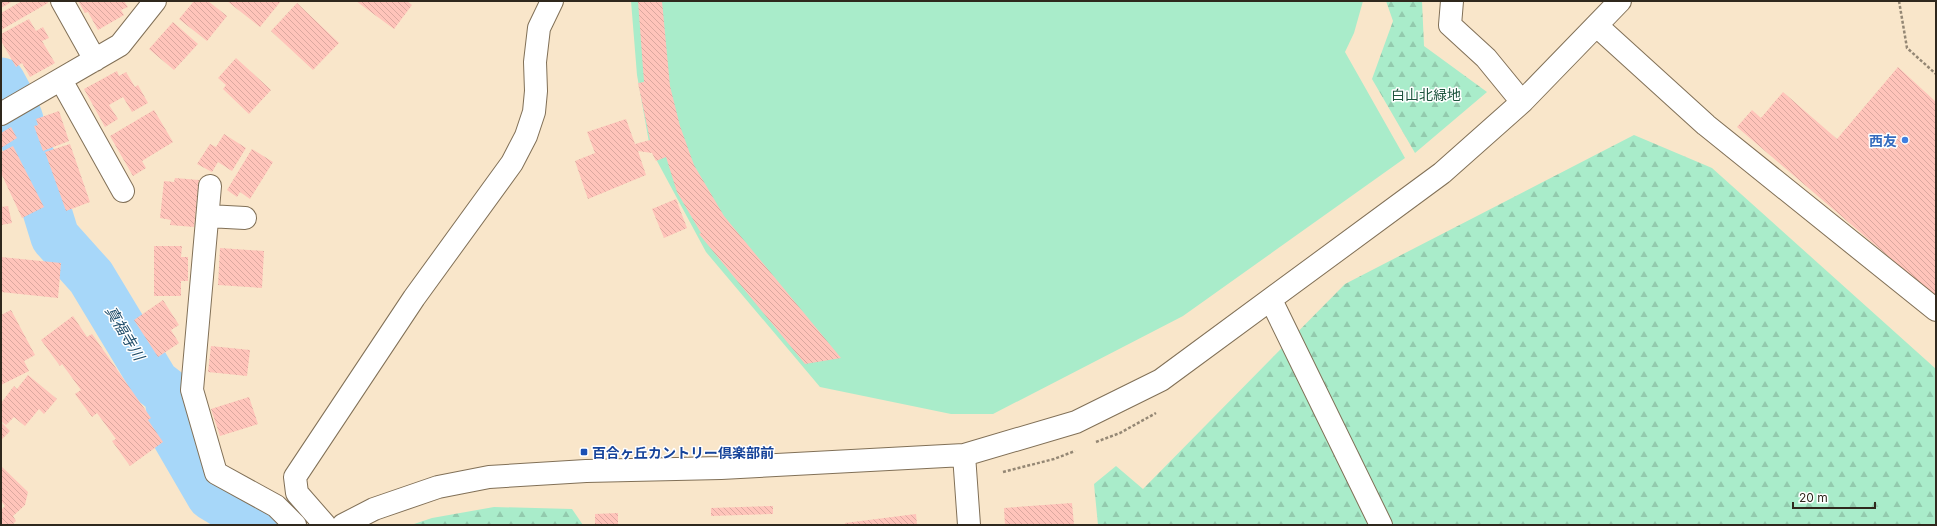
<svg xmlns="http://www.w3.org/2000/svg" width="1937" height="526" font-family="Inter,'Noto Sans JP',sans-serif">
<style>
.grass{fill:#a9ecca}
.forest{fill:url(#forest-firs)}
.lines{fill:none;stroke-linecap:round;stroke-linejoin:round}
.river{stroke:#a7d7f9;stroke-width:49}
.building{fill:url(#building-back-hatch)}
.minor-casing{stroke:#817057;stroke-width:24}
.path{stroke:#948774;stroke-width:2.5;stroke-dasharray:3 2;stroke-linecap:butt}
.minor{stroke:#fff;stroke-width:22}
.shop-dot{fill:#3f7fe0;stroke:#fff;stroke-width:1.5}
.transit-dot{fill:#1a4fb4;stroke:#fff;stroke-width:1.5}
.labels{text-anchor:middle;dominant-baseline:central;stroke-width:3;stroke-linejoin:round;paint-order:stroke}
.park-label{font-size:14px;fill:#1c533c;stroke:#fff}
.shop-label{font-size:14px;font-weight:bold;fill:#366cbe;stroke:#fff;text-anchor:end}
.transit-label{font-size:14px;font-weight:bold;fill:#164399;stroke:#fff;text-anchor:start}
.water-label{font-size:15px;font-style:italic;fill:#1f4c69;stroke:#fff}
</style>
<defs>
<pattern id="forest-firs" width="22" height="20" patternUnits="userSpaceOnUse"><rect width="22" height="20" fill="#a9ecca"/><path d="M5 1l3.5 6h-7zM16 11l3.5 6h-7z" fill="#92caad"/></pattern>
<pattern id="building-back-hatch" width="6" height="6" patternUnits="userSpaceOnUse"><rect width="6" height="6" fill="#ffc4ba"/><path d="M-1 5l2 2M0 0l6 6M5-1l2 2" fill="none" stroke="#dba89f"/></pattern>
</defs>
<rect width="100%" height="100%" fill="#f9e6ca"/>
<path class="grass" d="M 631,1 L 1363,1 L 1354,33 L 1345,52 L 1405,158 L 1183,316 L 993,414 L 951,414 L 820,387 L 706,252 L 650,148 L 637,75 Z"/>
<path class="forest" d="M 1386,1 L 1422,1 L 1424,46 L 1487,92 L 1415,153 L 1372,79 L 1393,21 Z
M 1634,135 L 1712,168 L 1936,369 L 1936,525 L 1098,525 L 1094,484 L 1116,466 L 1143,489 L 1345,284 Z
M 494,507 L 572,509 L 583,525 L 411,525 L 432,518 Z"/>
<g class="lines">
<path class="river" d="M 1,82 L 8,95
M 18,117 L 55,237 L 91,277 L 155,383 L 168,393 L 175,434 L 211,496 L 260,525"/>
</g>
<path class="building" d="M 1,1 L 13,1 L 1,8 Z
M 22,1 L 47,1 L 48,3 L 1,30 L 1,13 Z
M 78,1 L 124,1 L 128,7 L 121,10 L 124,15 L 98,30 L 88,12 L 85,13 Z
M 194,1 L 208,1 L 227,16 L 207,41 L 179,19 Z
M 227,1 L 281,1 L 260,27 Z
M 356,1 L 407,1 L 412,5 L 394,29 Z
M 638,1 L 662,1 L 670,86 L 680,126 L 694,165 L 724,216 L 841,358 L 805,364 L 699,234 L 701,233 L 677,192 L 666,157 L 656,161 L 652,153 L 638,151 L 646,175 L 588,199 L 575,161 L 595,153 L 587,132 L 626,119 L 635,144 L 650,140 L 638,83 L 644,82 Z
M 297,3 L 339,43 L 313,70 L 271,31 Z
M 29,19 L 36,31 L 43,27 L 49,38 L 42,41 L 55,63 L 30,77 L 22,63 L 16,67 L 1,41 L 1,34 Z
M 173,22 L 198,44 L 174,70 L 149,49 Z
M 236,58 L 271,90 L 249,114 L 223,89 L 226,85 L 218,78 Z
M 1898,67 L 1936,102 L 1936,297 L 1737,127 L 1752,110 L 1761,118 L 1783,92 L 1837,139 Z
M 117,71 L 119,76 L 126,72 L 135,87 L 138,85 L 148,103 L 132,112 L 123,97 L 109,105 L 118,119 L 105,127 L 84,89 Z
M 154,110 L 173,142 L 142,161 L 146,168 L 133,176 L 110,136 Z
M 59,111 L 69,141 L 43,151 L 34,126 L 38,125 L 36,119 Z
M 11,127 L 17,138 L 1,148 L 1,133 Z
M 224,134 L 246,148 L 232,171 L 218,162 L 212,172 L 197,164 L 210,144 L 216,147 Z
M 70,144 L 90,202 L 66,211 L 45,152 Z
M 13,146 L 44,207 L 22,218 L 1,173 L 1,152 Z
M 252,149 L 273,162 L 250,199 L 240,192 L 237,197 L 227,190 Z
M 175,178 L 199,180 L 194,227 L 170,225 L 171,220 L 160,218 L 164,181 L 174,182 Z
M 676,199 L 687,228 L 664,238 L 652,209 Z
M 8,206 L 12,223 L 1,225 L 1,207 Z
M 154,246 L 182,246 L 181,257 L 188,257 L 188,281 L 181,281 L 181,296 L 154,296 Z
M 220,248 L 264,251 L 262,288 L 218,285 Z
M 1,257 L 61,263 L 58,298 L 1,292 Z
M 163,300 L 179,325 L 171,330 L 179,343 L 158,357 L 134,320 Z
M 11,310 L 35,355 L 24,361 L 29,371 L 1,385 L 1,315 Z
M 73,316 L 87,337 L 92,334 L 151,418 L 148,420 L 163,442 L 130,466 L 112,441 L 116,439 L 97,413 L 92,417 L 75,394 L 81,390 L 62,364 L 60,366 L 41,340 Z
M 211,346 L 250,350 L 247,376 L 208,372 Z
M 28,375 L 57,399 L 44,414 L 39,409 L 25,426 L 14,417 L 6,425 L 1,421 L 1,403 L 14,386 L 17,389 Z
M 249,397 L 258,424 L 220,436 L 211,409 Z
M 1,422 L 10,431 L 1,440 Z
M 1,466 L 28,492 L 25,505 L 13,516 L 16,521 L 12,525 L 1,525 L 1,510 L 5,506 L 1,501 Z
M 1072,503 L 1074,525 L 1005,525 L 1004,508 Z
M 773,506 L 773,514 L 711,516 L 711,508 Z
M 618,513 L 618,525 L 595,525 L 595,514 Z
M 916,514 L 917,525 L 845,525 L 845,523 Z"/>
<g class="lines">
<g class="minor-casing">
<path id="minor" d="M 62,1 L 95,60
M 1452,1 L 1450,25 L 1486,58 L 1522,102
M 1597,26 L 1706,125 L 1936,310
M 61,80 L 123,191
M 1,114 L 120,45 L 155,1
M 210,186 L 192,390 L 216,473 L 276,506 L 295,525
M 208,216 L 245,218
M 1271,300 L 1381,525
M 964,455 L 969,525
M 325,525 L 297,493 L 295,477 L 414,298 L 512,163 L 526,136 L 534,112 L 536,91 L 535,62 L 539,28 L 552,1
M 343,525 L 374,509 L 438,487 L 489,477 L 586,471 L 721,468 L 964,455 L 1076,422 L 1161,380 L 1442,173 L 1522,102 L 1620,1"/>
</g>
<path class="path" d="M 1899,1 L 1907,48 L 1936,74
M 1096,442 L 1120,433 L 1156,413
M 1003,472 L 1054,459 L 1075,451"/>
<use href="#minor" class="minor"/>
</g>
<circle class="shop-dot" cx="1905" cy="140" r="4"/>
<rect class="transit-dot" x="580" y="448" width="8" height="8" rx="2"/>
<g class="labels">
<g class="park-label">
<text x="1426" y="94">白山北緑地</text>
</g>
<g class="shop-label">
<text x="1897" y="140">西友</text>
</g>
<g class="transit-label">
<text x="592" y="452">百合ヶ丘カントリー倶楽部前</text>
</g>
<g class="water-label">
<text transform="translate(125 333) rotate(59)">真福寺川</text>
</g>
</g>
<rect width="1937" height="526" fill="none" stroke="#2f281d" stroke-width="4"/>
<path d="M1793 502v6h82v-6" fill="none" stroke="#2f281d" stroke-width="2"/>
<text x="1799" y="502" font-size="12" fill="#2f281d" stroke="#ffffff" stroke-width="3" paint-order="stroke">20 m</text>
</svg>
